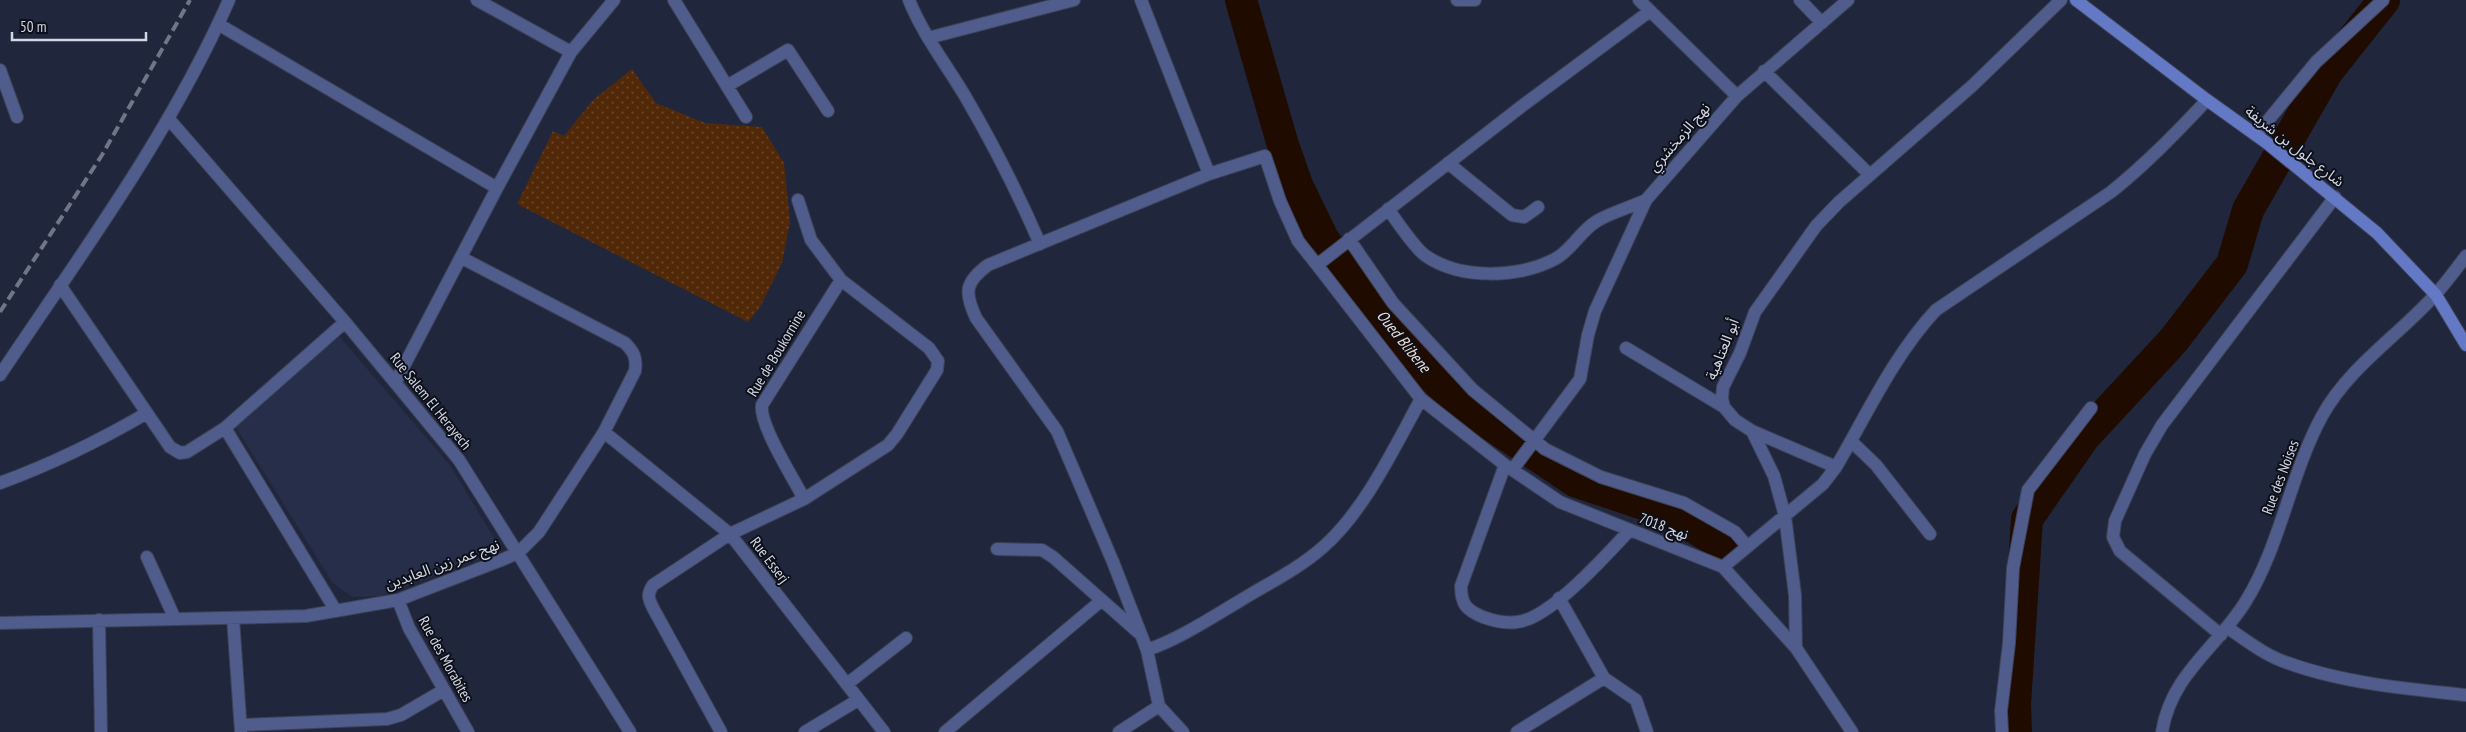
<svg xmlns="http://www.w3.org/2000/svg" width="2466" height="732" font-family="'PT Sans Narrow','Noto Sans Arabic',sans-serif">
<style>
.built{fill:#262e49}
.grass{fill:url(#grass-dots)}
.water{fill:url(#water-waves)}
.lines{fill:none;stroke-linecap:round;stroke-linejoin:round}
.river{stroke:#200b00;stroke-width:32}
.street-casing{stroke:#3c4256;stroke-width:14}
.secondary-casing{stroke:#3c4256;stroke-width:14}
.street{stroke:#4f5c8c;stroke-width:12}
.secondary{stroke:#6479c5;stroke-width:12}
.rail{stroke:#707688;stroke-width:4;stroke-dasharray:10 5;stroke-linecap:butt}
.labels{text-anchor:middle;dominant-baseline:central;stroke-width:4;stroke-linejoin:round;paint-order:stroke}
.street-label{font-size:15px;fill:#d2d7e5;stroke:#0d1019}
.water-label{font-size:16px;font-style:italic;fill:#f3ded1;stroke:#0d1019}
</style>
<defs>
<pattern id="grass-dots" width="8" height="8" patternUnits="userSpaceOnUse" patternTransform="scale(1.25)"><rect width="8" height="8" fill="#512909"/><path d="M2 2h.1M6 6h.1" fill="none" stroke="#69472d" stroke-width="1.8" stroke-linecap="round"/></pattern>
<pattern id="water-waves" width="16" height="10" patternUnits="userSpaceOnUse" patternTransform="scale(1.25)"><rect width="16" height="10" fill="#200b00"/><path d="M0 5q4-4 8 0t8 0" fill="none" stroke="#402e25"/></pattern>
</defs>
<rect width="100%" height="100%" fill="#20263b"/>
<path class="built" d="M 339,336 L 450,465 L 497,543 L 494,554 L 380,596 L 352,597 L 332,582 L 235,426 Z"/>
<path class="grass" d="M 632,69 L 656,103 L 705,123 L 762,127 L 784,163 L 790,221 L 782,263 L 759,309 L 748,322 L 517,204 L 553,131 L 564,136 L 593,100 Z"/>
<path class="water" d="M 2006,703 L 2023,704 L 2024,732 L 2007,732 Z"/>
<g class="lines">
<path class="river" d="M 1241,0 L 1282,142 L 1297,185 L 1323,239 L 1425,370 L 1463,406 L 1575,481 L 1667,512 L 1722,544
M 2016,732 L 2015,704 L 2027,519 L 2084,437 L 2173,341 L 2232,264 L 2248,210 L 2327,72 L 2384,0"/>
<g class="street-casing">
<path id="street" d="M 477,0 L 571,52
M 674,0 L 746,117
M 909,0 C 923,35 946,64 965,96 C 993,144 1018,193 1040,244
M 1141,0 L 1209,174
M 1457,0 L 1475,0
M 1639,0 L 1737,96
M 1800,0 L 1822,23
M 218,24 L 497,188
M 928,38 L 1074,0
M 0,70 L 17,117
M 1764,71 L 1870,175 L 1972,86 L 2061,0
M 727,86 L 788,50 L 828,111
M 168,118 L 345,322 L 459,460 L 630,732
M 2256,135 L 2316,62 L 2383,0
M 1448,163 L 1512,215 L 1524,217 L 1538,207
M 1388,209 C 1397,221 1415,249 1426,256 C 1461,280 1519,278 1555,259 C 1572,250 1580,231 1597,221 C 1610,213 1631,207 1646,200
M 1349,239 L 1393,303 L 1473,390 L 1545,449 L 1601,477 L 1684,503 L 1735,532 L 1747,546
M 60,285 L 170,447 L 180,453 L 187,452 L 225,428
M 1626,348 L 1724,407
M 0,375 C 81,254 170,134 229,0
M 395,383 L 497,188 L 571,52 L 614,0
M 1421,399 L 1505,465 L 1560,502 L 1723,567 L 1796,648 L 1852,732
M 1752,431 L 1836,467
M 604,432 L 730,534 L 884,732
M 1851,441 L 1876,465 L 1930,534
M 1505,465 L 1461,586 C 1461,604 1466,610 1483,617 C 1494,621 1505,624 1517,622 C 1550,619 1606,555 1629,531
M 1513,469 L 1580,379 L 1588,335 L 1595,311 L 1646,200 L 1737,96 L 1848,0
M 0,483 C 52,464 99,441 147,413
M 804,499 C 794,479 759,425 762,405 L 841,280
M 997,549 L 1042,550 L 1053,557 L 1139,633
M 147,557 L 175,619
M 1723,567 L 1823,484 L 1836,467 C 1867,414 1894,355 1936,310 L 2111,192 C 2146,164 2176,133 2207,100
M 1559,598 L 1604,678 L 1636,700 L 1647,732
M 398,600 L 409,628 L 468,732
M 336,611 L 225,428 L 345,322
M 233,618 L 241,732
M 99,620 L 101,732
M 0,623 L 306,616 L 398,600 L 499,561 L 518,553 L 539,532 L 604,432 L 635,371 C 637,358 634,352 625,343 L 462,258
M 2228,628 C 2247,641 2266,656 2288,663 C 2343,683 2408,689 2466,695
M 2221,635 L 2120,551 L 2113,537 L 2115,521 L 2145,454 L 2162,425 L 2335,197
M 1796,648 L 1795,595 L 1785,516 L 1774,476 L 1752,431 L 1735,420 L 1724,407 L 1722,398 L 1723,387 L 1740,353 L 1755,312 L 1816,226 L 1839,202 L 1870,175
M 1147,650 C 1179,639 1209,619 1238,602 C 1265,585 1297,570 1322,548 C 1364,512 1394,448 1421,399 L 1317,265 L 1522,106 L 1650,11
M 847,684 L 906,638
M 241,725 L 387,719 L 401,715 L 444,690
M 721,732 L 653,608 C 648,598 647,594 653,585 L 730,534 L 804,499 L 888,445 L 897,434 L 937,370 L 938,361 L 929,348 L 841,280 L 811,240 L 798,200
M 805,732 L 858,700
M 945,732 L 1102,600
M 1119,732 L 1159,706
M 1183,732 L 1159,706 L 1147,650 L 1113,562 L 1057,431 L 976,318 C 964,292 965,282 988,265 L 1209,174 L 1265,156 L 1280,201 L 1298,241 L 1317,265
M 1517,732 L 1604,678
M 2002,732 L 2001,711 L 2009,643 L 2013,568 L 2028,490 L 2091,408
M 2162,732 C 2171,674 2218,647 2246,601 C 2281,544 2290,475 2322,416 C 2349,367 2399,335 2435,295 C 2446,283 2456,269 2466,256"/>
</g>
<g class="secondary-casing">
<path id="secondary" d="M 2076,0 L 2207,100 L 2267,143 L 2377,233 L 2436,295 L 2466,345"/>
</g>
<use href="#street" class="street"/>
<use href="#secondary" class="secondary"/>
<path class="rail" d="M 0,312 L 102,155 L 190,0"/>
</g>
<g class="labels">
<g class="street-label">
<text transform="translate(1679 137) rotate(-49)">نهج الزمخشري</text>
<text transform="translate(2295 146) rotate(38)">شارع جلول بن شريفة</text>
<text transform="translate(1722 349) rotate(-68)">أبو العتاهية</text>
<text transform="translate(776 353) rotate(-59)">Rue de Boukornine</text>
<text transform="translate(431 401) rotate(51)">Rue Salem El Herayech</text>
<text transform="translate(2280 477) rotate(-69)">Rue des Noises</text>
<text transform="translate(1664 526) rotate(20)">نهج 7018</text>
<text transform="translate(770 560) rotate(53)">Rue Esserj</text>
<text transform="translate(442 564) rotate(-20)">نهج عمر زين العابدين</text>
<text transform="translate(446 659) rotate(61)">Rue des Morabites</text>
</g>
<g class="water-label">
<text transform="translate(1404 341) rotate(51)">Oued Blibene</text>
</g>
</g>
<path d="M12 32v8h134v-8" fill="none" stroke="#d2d7e5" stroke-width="2.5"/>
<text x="20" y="32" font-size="15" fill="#d2d7e5" stroke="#0d1019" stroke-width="4" paint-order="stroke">50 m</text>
</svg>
